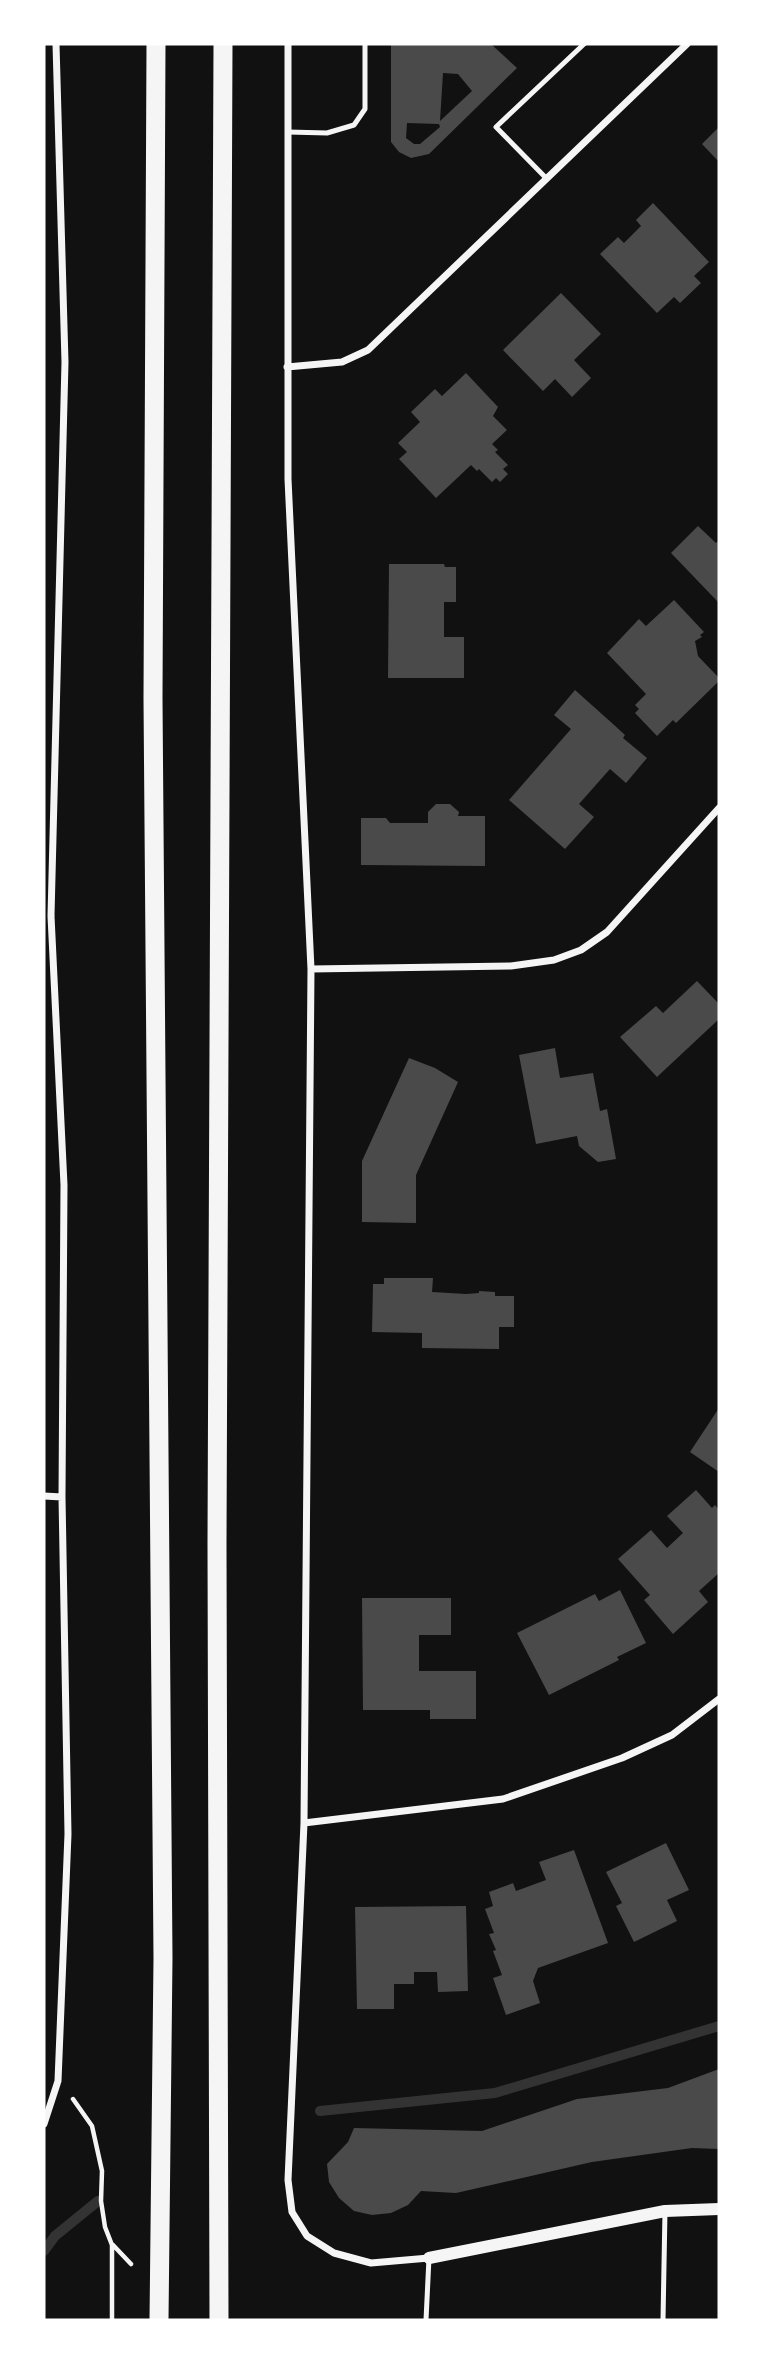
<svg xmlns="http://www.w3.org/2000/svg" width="763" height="2364" font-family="'PT Sans',sans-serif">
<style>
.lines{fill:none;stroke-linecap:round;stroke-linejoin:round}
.stream{stroke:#333;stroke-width:10}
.building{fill:#4a4a4a;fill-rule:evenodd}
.path{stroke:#f5f5f5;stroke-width:4.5}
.service{stroke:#f5f5f5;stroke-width:5}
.minor{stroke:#f5f5f5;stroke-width:7}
.tertiary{stroke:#f5f5f5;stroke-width:12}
.trunk{stroke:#f5f5f5;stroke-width:19}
</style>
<rect width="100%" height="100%" fill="#111"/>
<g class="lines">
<path class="stream" d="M 320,2111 L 495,2093 L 719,2026
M 44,2251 L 55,2236 L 98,2201"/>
</g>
<path class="building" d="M 391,44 L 491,44 L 517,68 L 429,154 L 411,158 L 399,152 L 391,142 ZM 443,73 L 458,74 L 472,91 L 440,121 ZM 407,123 L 439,124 L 440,127 L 420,144 L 414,144 L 406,138 Z
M 719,127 L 719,162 L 702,144 Z
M 653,203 L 709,262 L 694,276 L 701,283 L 680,303 L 674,297 L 657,313 L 600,254 L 618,237 L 624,243 L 641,226 L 636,220 Z
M 561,293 L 601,334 L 574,360 L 591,378 L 572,397 L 555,379 L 543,391 L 503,350 Z
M 466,373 L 498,407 L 493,416 L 507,430 L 492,444 L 498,450 L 495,452 L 508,465 L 503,469 L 508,474 L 500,482 L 496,478 L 492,482 L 479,469 L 477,471 L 471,465 L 436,498 L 399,459 L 407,452 L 398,443 L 420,422 L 411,412 L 435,389 L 442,396 Z
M 698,526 L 716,543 L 719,540 L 719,603 L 671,553 Z
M 389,564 L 444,564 L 445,567 L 456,567 L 456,602 L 444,602 L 444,637 L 464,637 L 464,678 L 388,678 Z
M 674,600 L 704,632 L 700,635 L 702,637 L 695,641 L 698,656 L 719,678 L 719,681 L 676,723 L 673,720 L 657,736 L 635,713 L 639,709 L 635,705 L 646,694 L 607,653 L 639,619 L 646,626 Z
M 575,690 L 613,724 L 625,735 L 623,738 L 647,758 L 626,783 L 610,769 L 579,804 L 594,817 L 565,849 L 509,800 L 571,729 L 554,715 Z
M 436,804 L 450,804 L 459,812 L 458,816 L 485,816 L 485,866 L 361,865 L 361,818 L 386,818 L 390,823 L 428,823 L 428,812 Z
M 697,981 L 719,1004 L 719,1019 L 657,1077 L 620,1037 L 656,1006 L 663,1013 Z
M 555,1048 L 560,1078 L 593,1073 L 600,1111 L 607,1109 L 616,1159 L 598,1162 L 579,1146 L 577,1136 L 536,1144 L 519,1055 Z
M 409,1058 L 435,1068 L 458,1082 L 416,1175 L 416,1223 L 362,1222 L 362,1161 Z
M 384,1278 L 433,1278 L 432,1292 L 466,1294 L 479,1293 L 479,1291 L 495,1292 L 495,1296 L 514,1296 L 514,1327 L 499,1327 L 499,1349 L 422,1348 L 422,1333 L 372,1332 L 373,1284 L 384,1284 Z
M 719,1408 L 719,1472 L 690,1452 Z
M 696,1490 L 712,1508 L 715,1505 L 719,1510 L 719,1573 L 699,1591 L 708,1602 L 673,1634 L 644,1600 L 650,1595 L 618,1559 L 651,1530 L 667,1548 L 683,1533 L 667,1516 Z
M 620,1590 L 646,1643 L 617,1657 L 619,1660 L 549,1695 L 517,1633 L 595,1594 L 599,1601 Z
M 362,1598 L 451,1598 L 451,1635 L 419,1635 L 419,1671 L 476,1671 L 476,1719 L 430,1719 L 430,1710 L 363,1710 Z
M 666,1843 L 689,1890 L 667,1900 L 677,1921 L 634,1942 L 616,1906 L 622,1903 L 606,1872 Z
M 574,1850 L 608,1943 L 538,1968 L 533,1981 L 540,2003 L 506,2015 L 493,1978 L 502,1975 L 493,1951 L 496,1950 L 489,1934 L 494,1933 L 485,1909 L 493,1906 L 489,1892 L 513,1883 L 516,1891 L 546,1880 L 539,1862 Z
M 466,1906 L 468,1991 L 438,1992 L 437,1972 L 414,1972 L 414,1984 L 394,1984 L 394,2009 L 357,2009 L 355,1907 Z
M 719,2069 L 719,2149 L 692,2148 L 592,2162 L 456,2193 L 421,2191 L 408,2205 L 391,2213 L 372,2215 L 354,2211 L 339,2198 L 329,2182 L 327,2164 L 348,2142 L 354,2128 L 482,2131 L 577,2099 L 668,2088 Z"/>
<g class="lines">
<path class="path" d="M 73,2099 L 92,2126 L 102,2171 L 101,2201 L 105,2227 L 112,2245 L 112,2320
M 113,2245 L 131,2264"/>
<path class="service" d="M 288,132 L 327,133 L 354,125 L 365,109 L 365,44
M 547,179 L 496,127 L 584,44
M 426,2320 L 429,2258
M 663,2320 L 665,2211"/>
<path class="minor" d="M 288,44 L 288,479 L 311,969 L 304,1823 L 288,2180 L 292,2212 L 307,2236 L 334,2253 L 371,2263 L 429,2258
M 287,367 L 342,362 L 368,350 L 687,44
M 311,969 L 511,966 L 554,960 L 581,950 L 607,932 L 719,808
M 44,1496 L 62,1497
M 304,1823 L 503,1799 L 622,1758 L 672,1735 L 719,1699
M 44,2124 L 58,2081 L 68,1834 L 62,1497 L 64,1185 L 51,916 L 65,362 L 56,44"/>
<path class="tertiary" d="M 429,2258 L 665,2211 L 719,2209"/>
<path class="trunk" d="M 156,44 L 153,698 L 163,1958 L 159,2320
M 219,2320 L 217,1543 L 223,44"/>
</g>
<rect width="763" height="2364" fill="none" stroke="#ffffff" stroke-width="91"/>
</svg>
